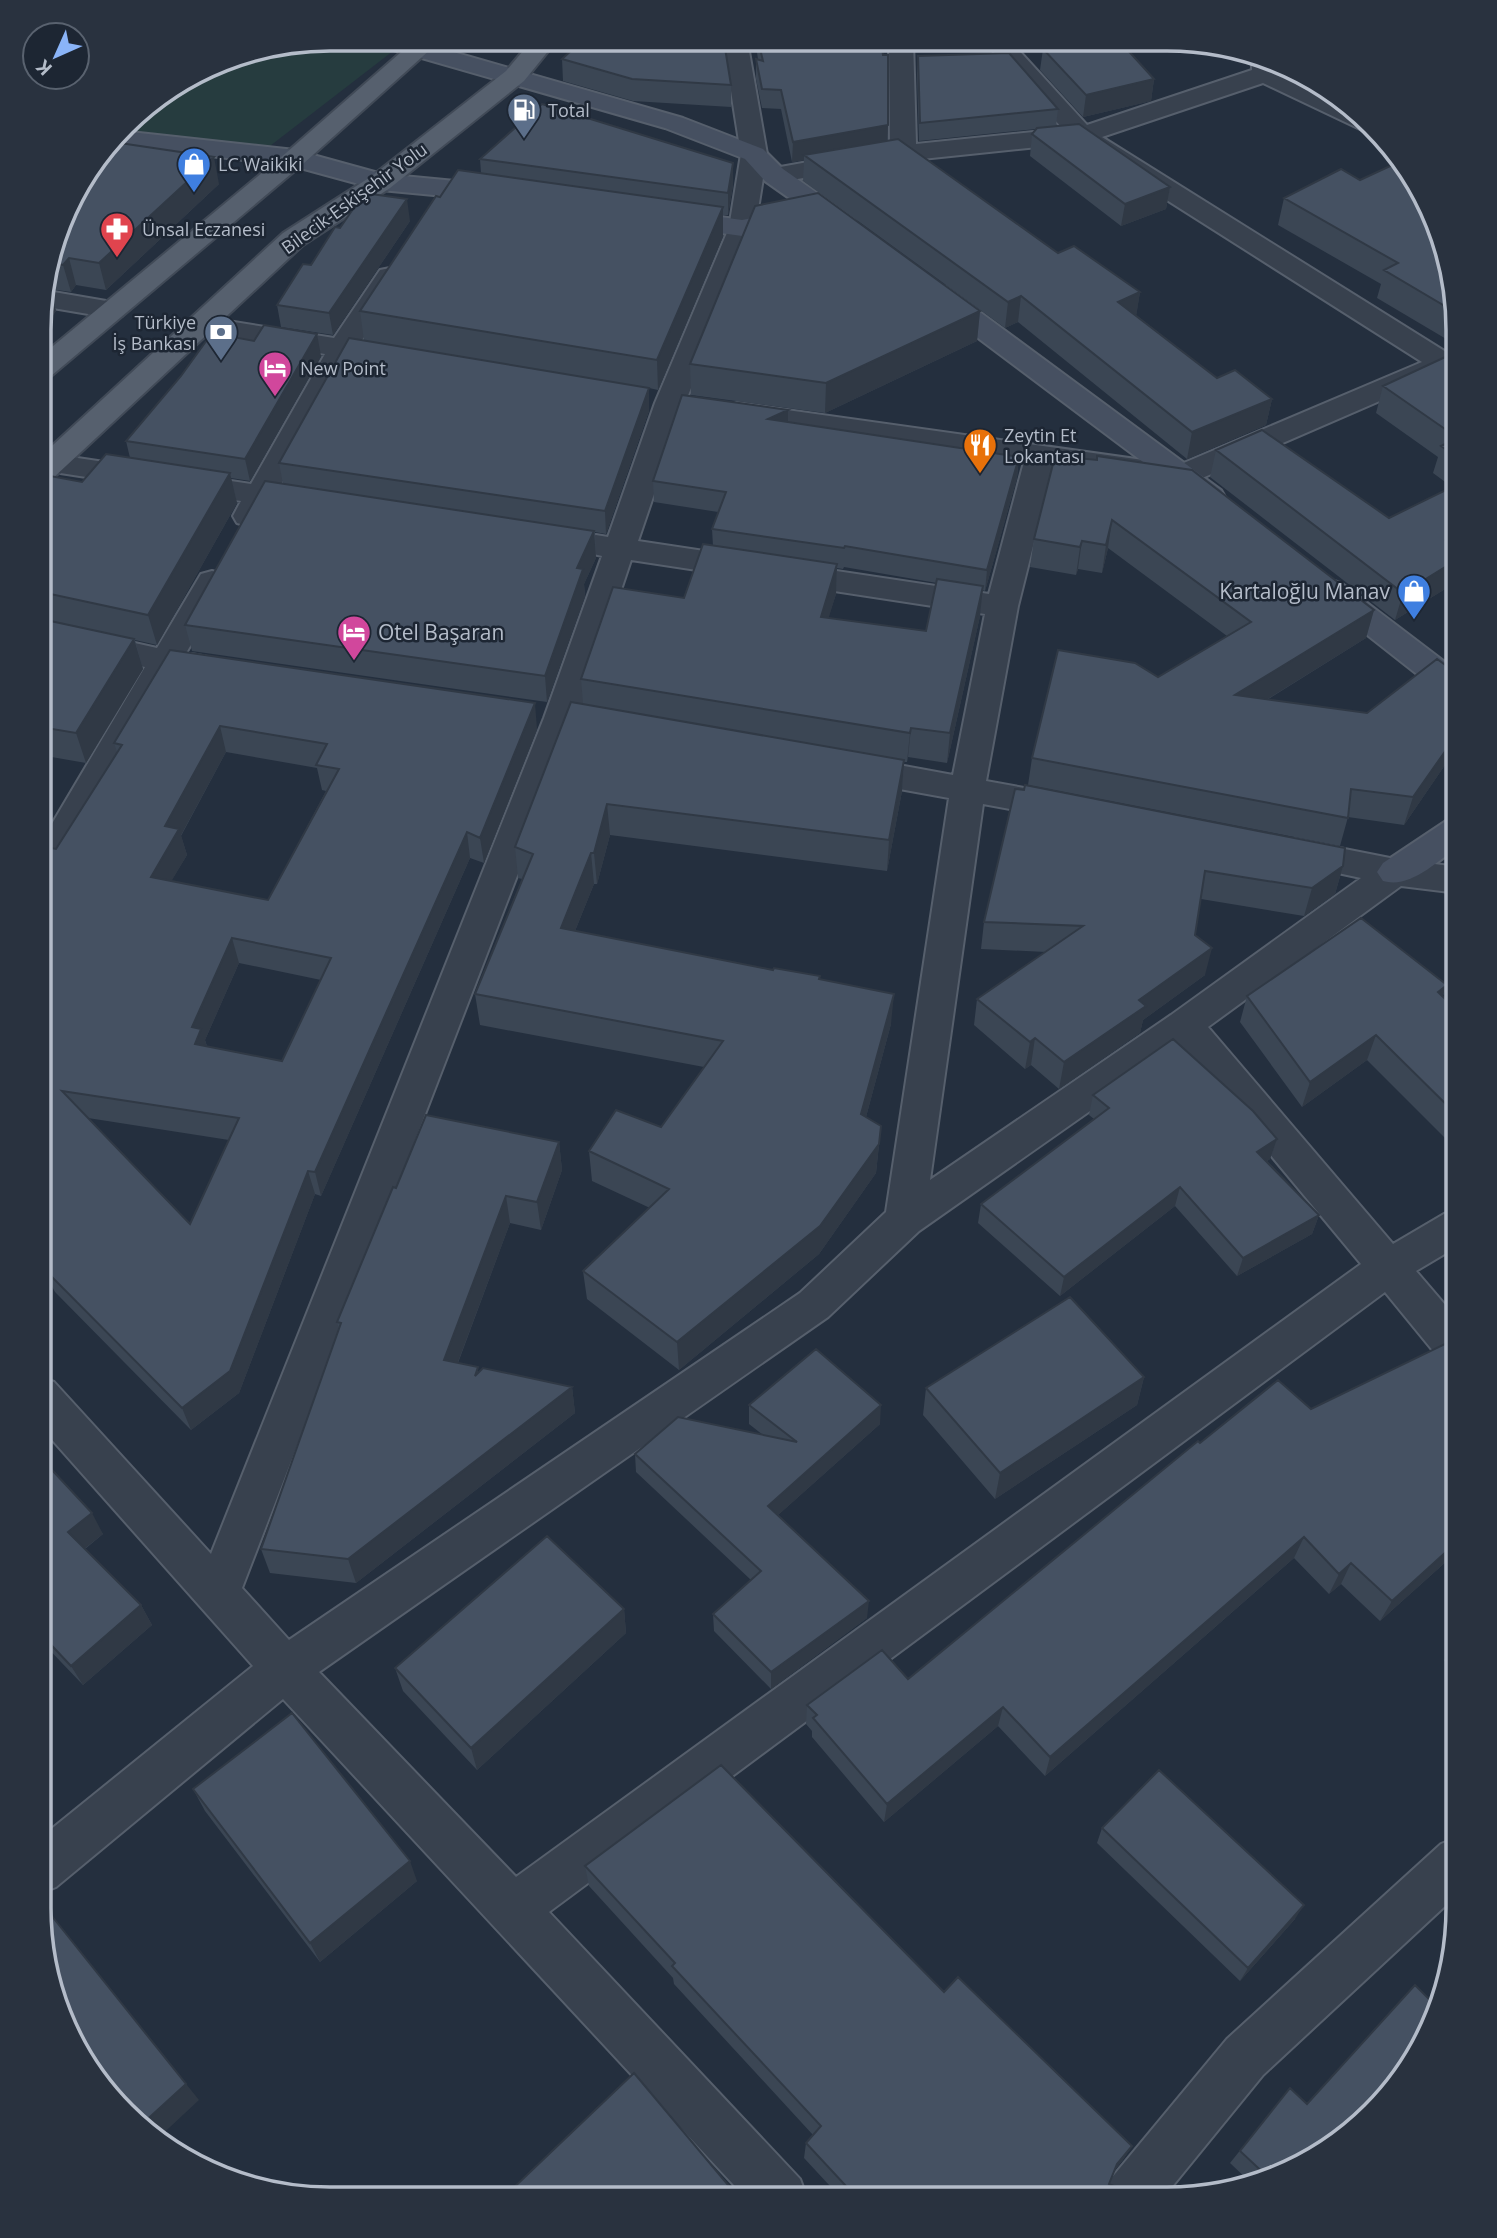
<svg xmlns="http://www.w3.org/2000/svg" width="1497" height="2238" font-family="'Open Sans',sans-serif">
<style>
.green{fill:#263c3f}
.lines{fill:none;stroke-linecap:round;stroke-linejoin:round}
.street-casing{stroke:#565f6c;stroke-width:4}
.secondary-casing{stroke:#565f6c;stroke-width:4}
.primary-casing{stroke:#414a57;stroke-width:4}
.street{fill:#38414e;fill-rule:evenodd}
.secondary{fill:#465061;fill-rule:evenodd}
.primary{fill:#56606e;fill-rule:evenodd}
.wall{fill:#3b4654;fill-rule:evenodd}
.shaded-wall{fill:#303945}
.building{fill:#455162;stroke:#303945;stroke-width:2;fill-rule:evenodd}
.labels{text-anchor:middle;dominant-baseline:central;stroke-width:5;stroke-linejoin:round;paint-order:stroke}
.far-poi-label{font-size:18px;fill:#b4bcc9;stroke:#1d2633;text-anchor:start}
.far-street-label{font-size:18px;fill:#b4bcc9;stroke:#1d2633}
.poi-label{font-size:21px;fill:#b4bcc9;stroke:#1d2633;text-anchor:end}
.rim{fill:none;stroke:#b4bcc9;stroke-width:3.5}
</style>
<rect width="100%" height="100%" fill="#242f3e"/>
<path class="green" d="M 330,39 L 363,39 L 397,48 L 270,146 L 121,131 L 138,111 L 236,54 Z"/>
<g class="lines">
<g class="street-casing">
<path id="street" d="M 723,40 L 747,40 L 767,154 L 764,170 L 890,147 L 889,40 L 913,40 L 916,144 L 1063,129 L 993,51 L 990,40 L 1014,40 L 1014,45 L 1087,125 L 1252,70 L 1252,53 L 1275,60 L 1277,70 L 1352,106 L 1377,131 L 1362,130 L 1263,83 L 1102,137 L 1446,352 L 1458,349 L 1458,380 L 1442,374 L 1193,482 L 1182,484 L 1053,466 L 1018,606 L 986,781 L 1063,795 L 1075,798 L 1080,807 L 1075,816 L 1063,819 L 983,804 L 930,1180 L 1171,1015 L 1361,878 L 1282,861 L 1277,852 L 1282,843 L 1294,839 L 1395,859 L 1458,867 L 1458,893 L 1401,886 L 1208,1027 L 1393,1244 L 1444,1214 L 1458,1210 L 1458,1246 L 1416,1271 L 1458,1320 L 1458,1368 L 1443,1363 L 1385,1292 L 549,1912 L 800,2179 L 807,2198 L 746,2198 L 283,1699 L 56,1887 L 39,1894 L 39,1839 L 253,1666 L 39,1425 L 39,1377 L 54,1382 L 211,1554 L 544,718 L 602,556 L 585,552 L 581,545 L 585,538 L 596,535 L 608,537 L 655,403 L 729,228 L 741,154 ZM 1077,143 L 1422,362 L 1179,465 L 737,403 L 727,406 L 722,412 L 727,418 L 737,421 L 1024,462 L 989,594 L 638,541 L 685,403 L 755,228 L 763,178 L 774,183 L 903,161 ZM 631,560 L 985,614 L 953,775 L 850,756 L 838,760 L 833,768 L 838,776 L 850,780 L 949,798 L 886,1212 L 800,1293 L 289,1640 L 242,1588 L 578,718 ZM 1181,1047 L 1361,1264 L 516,1877 L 319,1672 L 828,1317 L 919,1231 Z
M 390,268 L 400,270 L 404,276 L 360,343 L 404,351 L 408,357 L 404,363 L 394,366 L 351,358 L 279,488 L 319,495 L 323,502 L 319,509 L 308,512 L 269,506 L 259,523 L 248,526 L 237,523 L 233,516 L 241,501 L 41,470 L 41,456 L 51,454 L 251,484 L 325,354 L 203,333 L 193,331 L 189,325 L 193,319 L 203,317 L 334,338 L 380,270 Z
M 42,290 L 112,302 L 122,304 L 126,310 L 122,316 L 112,318 L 41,306 Z
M 212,571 L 223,574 L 228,581 L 186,653 L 229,661 L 233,669 L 229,677 L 217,680 L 174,673 L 52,883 L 40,887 L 40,844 L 145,667 L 40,644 L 41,622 L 157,648 L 201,574 Z
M 1458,1837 L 1458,1894 L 1263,2075 L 1162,2199 L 1103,2199 L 1110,2180 L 1227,2039 L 1441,1844 Z"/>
</g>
<g class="secondary-casing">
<path id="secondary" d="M 370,39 L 408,39 L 683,118 L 763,149 L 783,169 L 854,219 L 858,225 L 854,231 L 845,233 L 836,231 L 765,181 L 745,159 L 665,128 L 373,44 Z
M 121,131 L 295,150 L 382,174 L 497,185 L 506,187 L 510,193 L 506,199 L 497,201 L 381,190 L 293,166 L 110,144 Z
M 798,209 L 807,211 L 811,217 L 807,223 L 742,236 L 671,226 L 662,224 L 658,218 L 662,212 L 671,210 L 742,220 Z
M 936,285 L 946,287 L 1221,490 L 1225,497 L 1221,504 L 1210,507 L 1199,504 L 926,299 L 922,293 L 926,287 Z
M 1330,580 L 1341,583 L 1458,672 L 1458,700 L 1446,697 L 1319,597 L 1314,590 L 1319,583 Z
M 1458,818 L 1458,847 C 1436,862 1410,889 1383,881 L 1377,872 L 1383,863 L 1446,821 Z"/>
</g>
<g class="primary-casing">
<path id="primary" d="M 416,39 L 442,39 L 304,163 L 51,376 L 41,379 L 41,356 L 286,153 Z
M 533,39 L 558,39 L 524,81 L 390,188 L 303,245 L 52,479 L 41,481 L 41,456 L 283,233 L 372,176 L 506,71 Z"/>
</g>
<use href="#street" class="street"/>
<use href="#secondary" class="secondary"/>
<use href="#primary" class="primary"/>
</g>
<path class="wall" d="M 755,40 L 881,40 L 888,125 L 888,141 L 1058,253 L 1140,292 L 1136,315 L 1217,378 L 1272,399 L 1266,425 L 1187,459 L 1018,322 L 1005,328 L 803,181 L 804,160 L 792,162 L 781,109 L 762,108 L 756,79 L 756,59 L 758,59 Z
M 1043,49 L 1154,79 L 1151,101 L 1083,117 L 1040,70 Z
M 918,56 L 1058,109 L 1056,126 L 1170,187 L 1166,209 L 1121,226 L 1030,156 L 1032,134 L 1036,129 L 919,141 L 917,74 Z
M 562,59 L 731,85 L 731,107 L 633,101 L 563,81 Z
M 480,159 L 733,163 L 733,185 L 728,215 L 723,215 L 723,236 L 658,390 L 649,388 L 649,411 L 606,534 L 595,532 L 596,558 L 584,584 L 585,596 L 547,702 L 192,651 L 185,625 L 283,484 L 279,463 L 364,341 L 360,311 L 440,197 L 481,173 Z
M 1360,180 L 1436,218 L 1459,330 L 1458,346 L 1377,298 L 1381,284 L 1278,225 L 1284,198 Z
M 219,184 L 106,290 L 76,285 L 71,292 L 50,289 L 56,311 L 41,331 L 41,291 L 77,185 Z
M 410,221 L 333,335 L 281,327 L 277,305 L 340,228 Z
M 980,311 L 977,341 L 825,413 L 691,395 L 690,364 Z
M 1458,352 L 1458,581 L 1395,620 L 1210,477 L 1216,450 L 1389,518 L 1452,487 L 1433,473 L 1438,457 L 1376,413 L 1383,386 Z
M 321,356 L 250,481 L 231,478 L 237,503 L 157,645 L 135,640 L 143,669 L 86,763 L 40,755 L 41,482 L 82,482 L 130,458 L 126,441 Z
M 788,423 L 1019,457 L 1017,478 L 985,591 L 982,590 L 980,616 L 947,763 L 908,757 L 907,762 L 904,762 L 902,791 L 887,871 L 610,835 L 597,884 L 594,884 L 575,931 L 819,979 L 891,1024 L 866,1117 L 881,1126 L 876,1173 L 819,1254 L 679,1370 L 587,1299 L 583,1271 L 650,1208 L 592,1181 L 589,1151 L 661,1127 L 704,1067 L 480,1025 L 475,994 L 522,879 L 518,878 L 515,847 L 583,704 L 581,679 L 684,598 L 713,546 L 712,529 L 718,512 L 654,502 L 653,481 ZM 844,567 L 937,583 L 926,631 L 828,618 L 836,594 L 837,568 L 843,569 Z
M 1055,456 L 1374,610 L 1366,638 L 1267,700 L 1367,713 L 1454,671 L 1458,672 L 1458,753 L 1447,762 L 1404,825 L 1348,817 L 1340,846 L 1028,785 L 1032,758 L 1158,677 L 1227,636 L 1108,548 L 1102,573 L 1078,569 L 1076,575 L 1030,567 L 1034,539 Z
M 170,650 L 537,729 L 484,863 L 470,858 L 321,1196 L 315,1194 L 239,1393 L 191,1430 L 55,1292 L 48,1279 L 40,1269 L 40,860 L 45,859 L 56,849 L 117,752 L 114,743 ZM 226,752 L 317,768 L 322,790 L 326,791 L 268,900 L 171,881 L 187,855 L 181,836 ZM 239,963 L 321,980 L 282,1061 L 207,1046 L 205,1040 ZM 88,1118 L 229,1140 L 190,1224 Z
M 1458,655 L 1458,670 L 1455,666 Z
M 1015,789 L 1343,866 L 1335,894 L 1304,916 L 1201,899 L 1195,935 L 1205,975 L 1143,1020 L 1140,1033 L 1059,1089 L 1031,1065 L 1025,1069 L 974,1025 L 977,999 L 1046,952 L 981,949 L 984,922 Z
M 1447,985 L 1443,996 L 1458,1011 L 1458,1151 L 1367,1060 L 1302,1107 L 1240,1022 L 1247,996 Z
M 1093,1095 L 1277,1139 L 1270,1159 L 1267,1161 L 1319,1215 L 1312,1234 L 1237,1276 L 1175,1206 L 1060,1296 L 978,1223 L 981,1204 L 1094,1119 L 1089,1115 Z
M 559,1142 L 562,1170 L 541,1230 L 510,1223 L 458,1363 L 479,1372 L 572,1387 L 575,1413 L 356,1583 L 270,1573 L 261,1549 L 339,1329 L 337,1322 L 396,1188 Z
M 1458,1276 L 1458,1291 L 1454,1286 Z
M 1144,1377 L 1137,1405 L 995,1499 L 923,1415 L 926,1388 Z
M 749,1405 L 880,1424 L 778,1515 L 867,1618 L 771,1689 L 714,1631 L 713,1614 L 751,1580 L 636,1472 L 635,1454 L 763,1435 L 749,1424 Z
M 1200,1443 L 1458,1551 L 1380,1621 L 1341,1584 L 1329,1594 L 1294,1558 L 1045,1776 L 998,1726 L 884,1822 L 812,1737 L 812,1731 L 806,1724 L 807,1705 L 908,1679 Z
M 39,1456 L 103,1534 L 85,1549 L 141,1605 L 152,1625 L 83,1685 L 39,1639 Z
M 624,1609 L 626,1633 L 477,1770 L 403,1691 L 395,1668 Z
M 1458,1639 L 1458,1679 L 1444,1660 L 1456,1640 Z
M 193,1789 L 417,1881 L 320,1962 L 205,1811 Z
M 1102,1828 L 1295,1919 L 1240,1981 L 1097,1843 Z
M 585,1866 L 944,1992 L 1132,2146 L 1122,2161 L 1114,2171 L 1109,2184 L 1107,2199 L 842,2199 L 804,2158 L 806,2143 L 813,2135 L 674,1984 L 673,1978 L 589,1886 Z
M 1290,2088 L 1279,2177 L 1251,2183 L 1230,2163 Z"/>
<path class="shaded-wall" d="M 1154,79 L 1151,101 L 1083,117 L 1086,95 Z
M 888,125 L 887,145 L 804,155 L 804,160 L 792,162 L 793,142 Z
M 214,157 L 219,184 L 106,290 L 99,263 Z
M 733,163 L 733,185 L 728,215 L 728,193 Z
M 1170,187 L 1166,209 L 1121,226 L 1125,204 Z
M 407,199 L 410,221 L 333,335 L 329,313 Z
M 723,207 L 723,236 L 658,390 L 657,360 Z
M 69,258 L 76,285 L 71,292 L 63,265 Z
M 48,284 L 56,311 L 41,331 L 41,293 Z
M 1140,292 L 1136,318 L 1118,302 Z
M 1021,296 L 1018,322 L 1005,328 L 1008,302 Z
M 980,311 L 977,341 L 825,413 L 826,383 Z
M 317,334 L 321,356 L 250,481 L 245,459 Z
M 649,388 L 649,411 L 606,534 L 605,511 Z
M 1272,399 L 1266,425 L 1187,459 L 1192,432 Z
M 788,410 L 788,431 L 768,419 Z
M 1019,457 L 1017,478 L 985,591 L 987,570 Z
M 230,473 L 237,503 L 157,645 L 148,615 Z
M 1112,520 L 1108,548 L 1102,573 L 1106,545 Z
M 594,531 L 596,558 L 584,584 L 585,596 L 547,702 L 545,676 L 577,568 Z
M 1458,533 L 1458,557 L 1446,540 Z
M 1082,541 L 1078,569 L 1076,575 L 1080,547 Z
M 1458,559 L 1458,581 L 1395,620 L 1403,593 Z
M 837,564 L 836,594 L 820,646 L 821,617 Z
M 983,586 L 980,616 L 947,763 L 950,733 Z
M 1374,610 L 1366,638 L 1229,723 L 1235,695 Z
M 134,639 L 143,669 L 86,763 L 76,733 Z
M 535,703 L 537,729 L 484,863 L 480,838 Z
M 220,726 L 226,752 L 181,835 L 187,855 L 159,902 L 151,877 L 165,826 Z
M 911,728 L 908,757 L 907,762 L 910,733 Z
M 1458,733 L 1458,753 L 1447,762 L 1404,825 L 1413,797 Z
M 904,760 L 902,791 L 887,871 L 889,840 Z
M 607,804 L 610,835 L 597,884 L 594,853 Z
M 467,832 L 470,858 L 321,1196 L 315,1172 Z
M 591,853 L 594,884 L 564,958 L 561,928 Z
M 1343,866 L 1335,894 L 1304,916 L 1312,888 Z
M 232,938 L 239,963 L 205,1040 L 209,1054 L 195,1044 L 192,1027 Z
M 1212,948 L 1205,975 L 1143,1020 L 1140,1033 L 1059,1089 L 1064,1062 L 1139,1000 Z
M 1447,985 L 1437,1010 L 1438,992 Z
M 894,994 L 891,1024 L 859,1143 L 861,1114 Z
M 1376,1035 L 1367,1060 L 1302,1107 L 1310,1082 Z
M 1035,1038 L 1031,1065 L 1025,1069 L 1030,1042 Z
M 881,1126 L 876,1173 L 819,1254 L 679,1370 L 677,1342 Z
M 1277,1139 L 1270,1159 L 1251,1171 L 1257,1152 Z
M 559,1142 L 562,1170 L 541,1230 L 537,1202 Z
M 308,1171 L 315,1194 L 239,1393 L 191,1430 L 182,1408 Z
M 1180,1187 L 1175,1206 L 1060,1296 L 1064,1277 Z
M 506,1196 L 510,1223 L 449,1386 L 444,1360 Z
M 1319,1215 L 1312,1234 L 1237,1276 L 1243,1258 Z
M 1144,1377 L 1137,1405 L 995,1499 L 1000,1473 Z
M 572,1387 L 575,1413 L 356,1583 L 348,1559 Z
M 881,1405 L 880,1424 L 768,1524 L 768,1506 Z
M 39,1426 L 49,1444 L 39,1451 Z
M 92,1513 L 103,1534 L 79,1553 L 68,1532 Z
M 1304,1537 L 1294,1558 L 1045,1776 L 1050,1757 Z
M 1458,1541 L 1458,1551 L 1380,1621 L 1392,1601 Z
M 1351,1563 L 1341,1584 L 1329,1594 L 1339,1574 Z
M 869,1601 L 867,1618 L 771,1689 L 771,1672 Z
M 141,1605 L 152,1625 L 83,1685 L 71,1666 Z
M 624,1609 L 626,1633 L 477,1770 L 471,1748 Z
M 1003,1707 L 998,1726 L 884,1822 L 887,1804 Z
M 410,1861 L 417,1881 L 320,1962 L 310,1943 Z
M 1304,1905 L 1295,1919 L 1240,1981 L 1248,1968 Z
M 51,1915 L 199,2100 L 155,2141 L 140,2126 Z
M 1132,2146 L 1122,2161 L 1108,2178 L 1117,2164 Z"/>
<path class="building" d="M 584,39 L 694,40 L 725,48 L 731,85 L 632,79 L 562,59 Z
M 758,40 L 881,40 L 883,55 L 888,55 L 888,125 L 793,142 L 781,90 L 762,89 L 756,59 L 763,61 Z
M 1124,46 L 1154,79 L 1086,95 L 1043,49 Z
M 1009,53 L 1058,109 L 920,123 L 918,56 Z
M 542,104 L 733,163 L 728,193 L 480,159 Z
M 1079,124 L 1170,187 L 1125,204 L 1032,134 L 1037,128 Z
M 898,139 L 1058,253 L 1074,246 L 1140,292 L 1118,302 L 1217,378 L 1235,370 L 1272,399 L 1192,432 L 1021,296 L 1008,302 L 804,155 Z
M 113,142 L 214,157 L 99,263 L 69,258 L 63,265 L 51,263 L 77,185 Z
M 1403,160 L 1436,218 L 1455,312 L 1384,270 L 1398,263 L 1284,198 L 1341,169 L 1360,180 Z
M 458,170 L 723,207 L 657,360 L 360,311 L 436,196 L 440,197 Z
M 364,193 L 407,199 L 329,313 L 277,305 L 303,264 L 311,265 L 335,227 L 340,228 Z
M 818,193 L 980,311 L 826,383 L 690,364 L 755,206 Z
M 44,283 L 48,284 L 41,293 L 41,291 Z
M 264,325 L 317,334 L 245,459 L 126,441 L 181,376 L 212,333 L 254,341 Z
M 349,338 L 649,388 L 605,511 L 279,463 Z
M 1456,352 L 1458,352 L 1458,458 L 1441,446 L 1458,438 L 1383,386 Z
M 682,395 L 788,410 L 768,419 L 1019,457 L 987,570 L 845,546 L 844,548 L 712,529 L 726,492 L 653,481 Z
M 1262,430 L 1389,518 L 1458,484 L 1458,533 L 1446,540 L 1458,548 L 1458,559 L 1403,593 L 1216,450 Z
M 106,454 L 230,473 L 148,615 L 41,592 L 41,482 L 45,475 L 82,482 Z
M 1055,456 L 1097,460 L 1097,456 L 1192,470 L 1374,610 L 1235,695 L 1367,713 L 1437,659 L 1454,671 L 1458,672 L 1458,733 L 1413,797 L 1351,789 L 1348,818 L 1032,758 L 1058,650 L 1135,663 L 1158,677 L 1251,622 L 1112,520 L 1106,545 L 1082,541 L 1080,547 L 1034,539 Z
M 265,481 L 594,531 L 577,568 L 583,569 L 545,676 L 185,625 Z
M 703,544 L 837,564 L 821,617 L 926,631 L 937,579 L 983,586 L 950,733 L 911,728 L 910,733 L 581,679 L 613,587 L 684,598 Z
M 41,619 L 134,639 L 76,733 L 40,727 Z
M 170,650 L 535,703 L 480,838 L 467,832 L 315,1172 L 308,1171 L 230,1371 L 182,1408 L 44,1269 L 48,1267 L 40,1258 L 40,860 L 45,859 L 51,848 L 56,849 L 122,745 L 114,743 ZM 220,726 L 327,744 L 316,765 L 339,769 L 268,900 L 151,877 L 179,829 L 165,826 ZM 232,938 L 331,958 L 282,1061 L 195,1044 L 201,1029 L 192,1027 ZM 62,1091 L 239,1118 L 190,1224 Z
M 571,702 L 904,760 L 889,840 L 607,804 L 594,853 L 591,853 L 561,928 L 773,970 L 774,968 L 820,976 L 819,979 L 894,994 L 861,1114 L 881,1126 L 879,1144 L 820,1226 L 677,1342 L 583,1271 L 669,1189 L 589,1151 L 616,1110 L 661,1127 L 723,1041 L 475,994 L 533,854 L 515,847 Z
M 1025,785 L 1345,848 L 1343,866 L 1312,888 L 1205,871 L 1195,935 L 1212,948 L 1139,1000 L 1146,1006 L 1064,1062 L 1035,1038 L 1030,1042 L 977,999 L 1083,926 L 984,922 L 1015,789 L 1024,790 Z
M 1361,918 L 1447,985 L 1438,992 L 1458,1011 L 1458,1116 L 1376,1035 L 1310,1082 L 1247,996 Z
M 1173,1039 L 1253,1111 L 1277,1139 L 1257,1152 L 1319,1215 L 1243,1258 L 1180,1187 L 1064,1277 L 981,1204 L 1109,1108 L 1093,1095 Z
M 426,1115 L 559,1142 L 537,1202 L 506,1196 L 444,1360 L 478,1367 L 475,1376 L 483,1368 L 572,1387 L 348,1559 L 261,1549 L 341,1323 L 337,1322 L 393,1187 L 396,1188 Z
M 1070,1297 L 1144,1377 L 1000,1473 L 926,1388 Z
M 1451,1341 L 1458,1343 L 1458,1541 L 1392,1601 L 1351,1563 L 1339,1574 L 1304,1537 L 1050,1757 L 1003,1707 L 887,1804 L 813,1718 L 817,1715 L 807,1705 L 882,1650 L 908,1679 L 1198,1441 L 1200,1443 L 1278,1380 L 1311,1409 Z
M 816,1349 L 881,1405 L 768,1506 L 869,1601 L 771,1672 L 713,1614 L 761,1571 L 635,1454 L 678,1417 L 797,1442 L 749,1405 Z
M 39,1456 L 92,1513 L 68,1532 L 141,1605 L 71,1666 L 39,1632 Z
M 547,1536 L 624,1609 L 471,1748 L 395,1668 Z
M 292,1713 L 410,1861 L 310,1943 L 193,1789 Z
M 721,1765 L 944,1992 L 958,1977 L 1132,2146 L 1117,2164 L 1109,2184 L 1116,2187 L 1107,2199 L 858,2199 L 806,2143 L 821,2126 L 672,1966 L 675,1963 L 585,1866 Z
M 1159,1770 L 1304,1905 L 1248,1968 L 1102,1828 Z
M 51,1915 L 186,2084 L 140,2126 L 99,2086 L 61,2020 L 41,1923 Z
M 1415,1985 L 1439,2009 L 1399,2085 L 1345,2139 L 1279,2177 L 1270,2179 L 1240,2151 L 1290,2088 L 1307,2104 Z
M 634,2073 L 739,2198 L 503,2198 Z"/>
<defs>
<g id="fuel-pin" transform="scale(1.75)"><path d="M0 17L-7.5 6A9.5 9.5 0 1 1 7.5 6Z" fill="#5c6f8a" stroke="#1d2633"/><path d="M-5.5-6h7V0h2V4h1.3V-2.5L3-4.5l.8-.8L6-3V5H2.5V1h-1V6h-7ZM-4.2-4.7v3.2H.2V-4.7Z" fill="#fff"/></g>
<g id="shop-pin" transform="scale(1.75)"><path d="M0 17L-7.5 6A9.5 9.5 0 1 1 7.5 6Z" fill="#3f7fe0" stroke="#1d2633"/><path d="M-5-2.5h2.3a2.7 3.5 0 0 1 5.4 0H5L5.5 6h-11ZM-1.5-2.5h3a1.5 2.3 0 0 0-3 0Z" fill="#fff"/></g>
<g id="pharmacy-pin" transform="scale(1.75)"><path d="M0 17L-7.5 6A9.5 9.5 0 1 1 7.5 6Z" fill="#e0444e" stroke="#1d2633"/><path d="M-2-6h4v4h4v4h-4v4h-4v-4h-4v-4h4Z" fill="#fff"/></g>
<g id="bank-pin" transform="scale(1.75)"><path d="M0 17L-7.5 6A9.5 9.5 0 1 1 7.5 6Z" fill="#5c6f8a" stroke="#1d2633"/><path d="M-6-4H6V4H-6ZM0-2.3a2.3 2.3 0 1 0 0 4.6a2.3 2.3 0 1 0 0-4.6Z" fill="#fff"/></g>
<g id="hotel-pin" transform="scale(1.75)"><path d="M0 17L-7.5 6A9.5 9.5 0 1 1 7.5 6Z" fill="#d1479c" stroke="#1d2633"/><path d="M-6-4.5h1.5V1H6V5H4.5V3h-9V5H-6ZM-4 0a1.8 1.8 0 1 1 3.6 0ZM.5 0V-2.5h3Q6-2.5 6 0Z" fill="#fff"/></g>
<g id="restaurant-pin" transform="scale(1.75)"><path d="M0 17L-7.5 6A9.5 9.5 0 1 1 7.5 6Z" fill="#e8710a" stroke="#1d2633"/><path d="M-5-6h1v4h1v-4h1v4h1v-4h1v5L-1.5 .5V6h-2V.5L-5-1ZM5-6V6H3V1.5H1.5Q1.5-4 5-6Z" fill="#fff"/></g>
</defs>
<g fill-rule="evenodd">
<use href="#fuel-pin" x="524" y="110"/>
<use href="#shop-pin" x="194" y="164"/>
<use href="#pharmacy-pin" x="117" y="229"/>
<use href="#bank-pin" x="221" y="332"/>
<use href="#hotel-pin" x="275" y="368"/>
<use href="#restaurant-pin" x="980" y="445"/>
<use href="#shop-pin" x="1414" y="591"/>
<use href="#hotel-pin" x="354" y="632"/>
</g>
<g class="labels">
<g class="far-poi-label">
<text x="548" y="110">Total</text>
<text x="218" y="164">LC Waikiki</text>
<text x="142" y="229">Ünsal Eczanesi</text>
<text x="196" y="322" text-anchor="end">Türkiye<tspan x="196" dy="21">İş Bankası</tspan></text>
<text x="300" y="368">New Point</text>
<text x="1004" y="435">Zeytin Et<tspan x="1004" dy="21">Lokantası</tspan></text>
</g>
<g class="far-street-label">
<text transform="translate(354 198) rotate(-36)">Bilecik-Eskişehir Yolu</text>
</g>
<g class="poi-label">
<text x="1390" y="591">Kartaloğlu Manav</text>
<text x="378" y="632" text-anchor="start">Otel Başaran</text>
</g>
</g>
<path d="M0 0H1497V2238H0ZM330 51H1167A279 279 0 0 1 1446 330V1908A279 279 0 0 1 1167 2187H330A279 279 0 0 1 51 1908V330A279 279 0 0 1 330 51Z" fill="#29323f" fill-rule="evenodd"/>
<path class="rim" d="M330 51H1167A279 279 0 0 1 1446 330V1908A279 279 0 0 1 1167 2187H330A279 279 0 0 1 51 1908V330A279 279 0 0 1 330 51Z"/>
<g transform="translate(56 56) rotate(225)"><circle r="33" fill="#1d2633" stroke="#59626f" stroke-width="2"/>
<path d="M0-5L12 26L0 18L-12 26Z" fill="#8ab4f8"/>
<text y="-10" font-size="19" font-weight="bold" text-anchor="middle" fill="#b4bcc9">K</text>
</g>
</svg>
